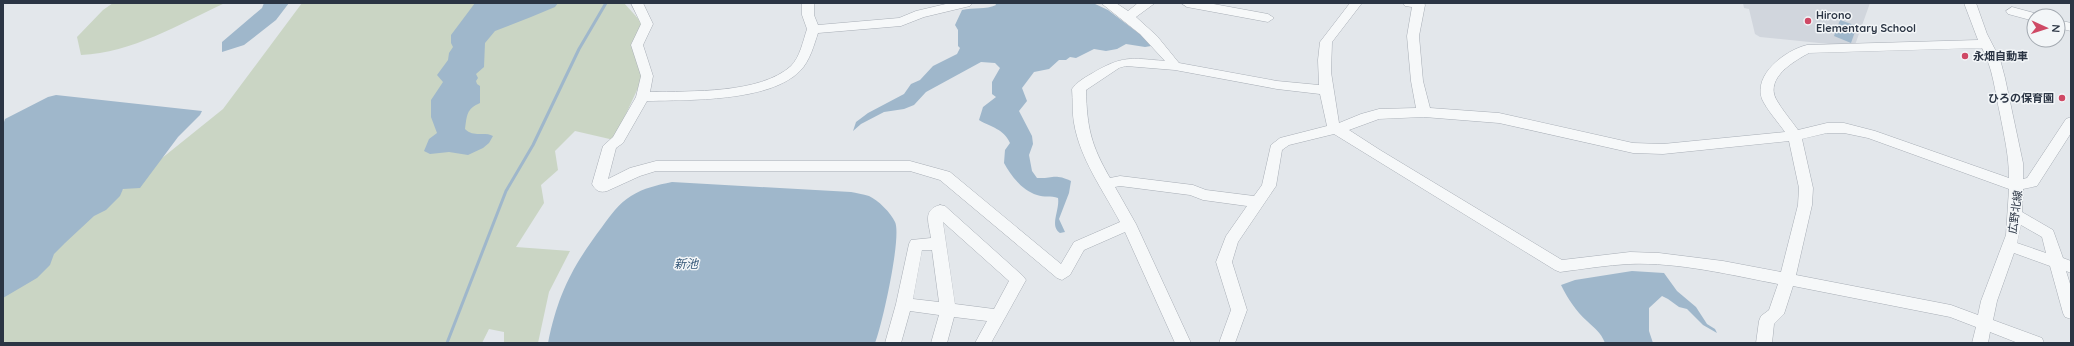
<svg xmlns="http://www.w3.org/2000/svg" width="2074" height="346" font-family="Quicksand,'Noto Sans JP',sans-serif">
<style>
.built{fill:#d1d6dd}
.green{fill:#cad5c4}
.water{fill:#9fb7cb}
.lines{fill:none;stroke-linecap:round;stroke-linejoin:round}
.stream{stroke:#9fb7cb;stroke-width:3}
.minor-casing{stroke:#a8aeb6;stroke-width:1}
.minor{fill:#f6f8f9;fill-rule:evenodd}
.poi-dot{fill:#cf4965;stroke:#f3f6f8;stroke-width:1.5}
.labels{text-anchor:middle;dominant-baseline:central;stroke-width:3;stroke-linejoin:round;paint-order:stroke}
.poi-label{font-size:11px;font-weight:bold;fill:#2b3544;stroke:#f3f6f8;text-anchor:start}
.street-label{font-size:11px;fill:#2b3544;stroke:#f3f6f8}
.water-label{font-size:12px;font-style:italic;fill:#345778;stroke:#f3f6f8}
</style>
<rect width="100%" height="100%" fill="#e3e7eb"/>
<path class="built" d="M 1743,3 L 1870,3 L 1855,45 L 1848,46 L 1760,37 L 1755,34 L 1749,9 L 1744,8 Z"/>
<path class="green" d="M 113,3 L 225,3 C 179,24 132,53 81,55 L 77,37 L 103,10 Z
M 302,3 L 624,3 L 643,24 L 631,44 L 643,77 L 614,140 L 575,131 L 555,151 L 558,170 L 541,185 L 544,203 L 516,247 L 570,251 L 549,292 L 538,343 L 504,343 L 504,332 L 489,329 L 482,343 L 3,343 L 3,286 L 223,109 Z"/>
<path class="water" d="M 264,3 L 289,3 L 276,20 L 244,45 L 222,52 L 222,42 L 262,8 Z
M 475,3 L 558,3 L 555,7 L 531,17 L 495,31 L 485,43 L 484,67 L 476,74 L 478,78 L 476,81 L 477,84 L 480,86 L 480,103 C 466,109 467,116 465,129 C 474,138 484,131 493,136 L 489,143 L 483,148 L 468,155 L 449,152 L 430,154 L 424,151 L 429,139 L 437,133 L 431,117 L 431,100 L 443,82 L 437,75 L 448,60 L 449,53 L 453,47 L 451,43 L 451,35 Z
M 995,3 L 1093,3 L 1108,10 L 1149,41 L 1151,46 L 1145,47 L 1126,44 L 1117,49 L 1106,51 L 1094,49 L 1076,58 L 1070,57 L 1066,60 L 1059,60 L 1049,69 L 1034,72 L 1022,88 L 1027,101 L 1019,111 L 1032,136 L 1033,144 L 1029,155 L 1032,171 L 1037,178 C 1052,179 1054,173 1071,181 L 1069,193 L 1059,219 L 1065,232 L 1060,233 C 1049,226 1060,210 1058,198 C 1051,195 1044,198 1037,195 C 1022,190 1011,176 1004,163 L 1005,150 L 1010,143 C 1003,128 992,128 979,120 L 983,107 L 996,97 L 992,94 L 992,82 L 1000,68 L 995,63 L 981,62 L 926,92 L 914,105 L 904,109 L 884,112 L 861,124 L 853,131 L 856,122 L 868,113 L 904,94 L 911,84 L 920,80 L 933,66 L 957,54 L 960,48 L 958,46 L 958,30 L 955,25 L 962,10 C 973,7 986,10 996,5 Z
M 1840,20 L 1857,26 L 1851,43 L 1834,36 Z
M 56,95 L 202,111 L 200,115 L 178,137 L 140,188 L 123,189 L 120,196 L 106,210 L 94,216 L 65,243 L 54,254 L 50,265 L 37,278 L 3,298 L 3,125 L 5,119 L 48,97 Z
M 672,182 L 851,192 C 856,193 863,194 869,196 C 878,200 891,213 895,222 C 902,236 882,326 875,343 L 548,343 C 558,294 572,267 602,227 C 610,216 619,203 631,196 C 644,188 657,185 672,182 Z
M 1632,271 L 1664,273 L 1677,291 L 1696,307 L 1707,324 L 1715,329 L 1717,333 L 1703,325 L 1687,309 L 1679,307 L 1668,299 L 1662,296 L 1649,308 L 1649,331 L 1653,343 L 1605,343 C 1600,331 1596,330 1587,321 C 1576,311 1568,299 1561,285 L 1575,280 Z"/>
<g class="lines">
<path class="stream" d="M 447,343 L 506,191 L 533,145 L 579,49 L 606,3"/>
<g class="minor-casing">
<path id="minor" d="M 631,3 L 643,3 L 653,24 L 643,45 L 653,76 L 650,92 C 691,91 760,94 791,66 C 800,57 803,41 807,29 L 802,15 L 802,3 L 814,3 L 814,15 L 818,25 L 899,18 L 916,11 L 950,3 L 972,3 L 970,6 L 924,17 L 901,26 L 818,33 C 814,45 810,61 800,71 C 770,102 688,100 647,101 L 623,143 L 616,148 L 608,179 L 630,168 L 656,161 L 910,161 L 950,172 L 1061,264 L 1074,242 L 1120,222 C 1103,190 1080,159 1074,123 C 1072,112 1073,100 1072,89 C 1077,82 1084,78 1091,74 C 1123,55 1130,58 1165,61 L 1140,34 L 1101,3 L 1116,3 L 1128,11 L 1138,3 L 1155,3 L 1136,17 L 1157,36 L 1179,63 L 1277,81 L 1319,85 L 1318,60 L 1320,42 L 1350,3 L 1362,3 L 1332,42 L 1331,72 L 1339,123 L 1361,114 L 1379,109 L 1416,108 L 1411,81 L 1407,36 L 1412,7 L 1405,6 L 1403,3 L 1424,3 L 1425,5 L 1419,36 L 1423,81 L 1430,108 L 1499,113 L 1633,143 L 1663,144 L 1785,132 C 1778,122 1767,110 1762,99 C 1753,74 1786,50 1807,45 L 1978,40 L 1964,3 L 1976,3 L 1987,34 L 2000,59 L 2005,78 L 2023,163 L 2023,179 L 2027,178 L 2066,119 L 2071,117 L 2071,133 L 2037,186 L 2023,189 L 2022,212 L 2053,230 L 2063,258 L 2071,261 L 2071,273 L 2066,271 L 2071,287 L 2071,319 L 2065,317 L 2063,313 L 2050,266 L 2014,253 L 1997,301 L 1993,320 L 2042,338 L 2044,343 L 2018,343 L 1990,332 L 1988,343 L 1972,343 L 1976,327 L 1950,317 L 1793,286 L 1784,314 L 1774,324 L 1772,343 L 1756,343 L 1759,321 L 1761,316 L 1769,310 L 1778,284 C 1731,275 1678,262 1630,264 C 1607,265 1583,269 1560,272 L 1555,270 L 1334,134 L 1289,145 L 1282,150 L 1276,186 L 1238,242 L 1232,262 L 1247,310 L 1235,343 L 1219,343 L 1231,310 L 1216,262 L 1226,236 L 1247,206 L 1203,200 L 1190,195 L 1120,186 L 1115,187 L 1136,224 L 1191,343 L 1175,343 L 1125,232 L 1084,250 L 1070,275 L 1062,280 L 1057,278 L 940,180 L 910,171 L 656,171 L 640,176 L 607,191 C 600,193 596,191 592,184 L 603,146 L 613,137 L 636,97 L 641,76 L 631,45 L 641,24 ZM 1982,48 C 1993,68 1995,92 2000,114 C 2004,135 2009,156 2009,178 L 1875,131 L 1844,123 L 1827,123 L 1798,130 C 1791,120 1782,110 1776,99 C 1765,78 1794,61 1809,53 ZM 1126,66 L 1175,70 L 1277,89 L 1320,94 L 1327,126 L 1280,138 L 1271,145 L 1262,185 L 1254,196 L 1206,190 L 1193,185 L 1120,176 L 1110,178 C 1091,145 1087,128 1086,90 L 1119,68 ZM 1424,117 L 1499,123 L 1633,153 L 1663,154 L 1789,141 L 1799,188 L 1798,205 L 1781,272 L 1723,261 L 1659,253 L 1630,252 L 1562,260 L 1380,150 L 1349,130 L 1379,119 ZM 1827,133 L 1844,133 L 1868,138 L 2009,189 L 2006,235 L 1981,301 L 1978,315 L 1951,305 L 1796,275 L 1812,205 L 1813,188 L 1802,139 ZM 2021,225 L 2042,237 L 2046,253 L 2017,243 Z
M 1181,3 L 1208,3 L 1268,14 L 1274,18 L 1268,22 L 1187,7 Z
M 2012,7 L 2038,14 L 2039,16 L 2034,16 L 2034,21 L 2008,14 L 2006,11 Z
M 2058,20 L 2071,23 L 2071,31 L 2058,28 Z
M 940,205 L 945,206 L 1023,276 L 1026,280 L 991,343 L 975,343 L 987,321 L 954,317 L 947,343 L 931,343 L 939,315 L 910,311 L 901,343 L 885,343 L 896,304 L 909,244 L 911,240 L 931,238 C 929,223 922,210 940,205 ZM 943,222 L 1009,281 L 994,309 L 955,304 ZM 922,250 L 932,250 L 939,302 L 913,299 Z"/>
</g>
<use href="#minor" class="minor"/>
</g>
<g class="poi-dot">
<circle cx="1808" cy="21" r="4"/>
<circle cx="1965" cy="56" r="4"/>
<circle cx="2062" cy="98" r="4"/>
</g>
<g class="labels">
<g class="poi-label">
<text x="1816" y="15">Hirono<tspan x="1816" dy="13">Elementary School</tspan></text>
<text x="1973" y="56">永畑自動車</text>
<text x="2054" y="98" text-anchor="end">ひろの保育園</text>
</g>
<g class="street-label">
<text transform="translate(2015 212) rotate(-82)">広野北線</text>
</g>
<g class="water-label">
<text x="686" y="263">新池</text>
</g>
</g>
<rect width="2074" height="346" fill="none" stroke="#2b3544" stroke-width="8"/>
<g transform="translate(2046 28) rotate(93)"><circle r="19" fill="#f3f6f8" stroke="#a3a9b0"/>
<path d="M0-3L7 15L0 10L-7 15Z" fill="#cf4965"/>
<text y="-6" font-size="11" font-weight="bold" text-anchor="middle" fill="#2b3544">N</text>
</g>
</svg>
